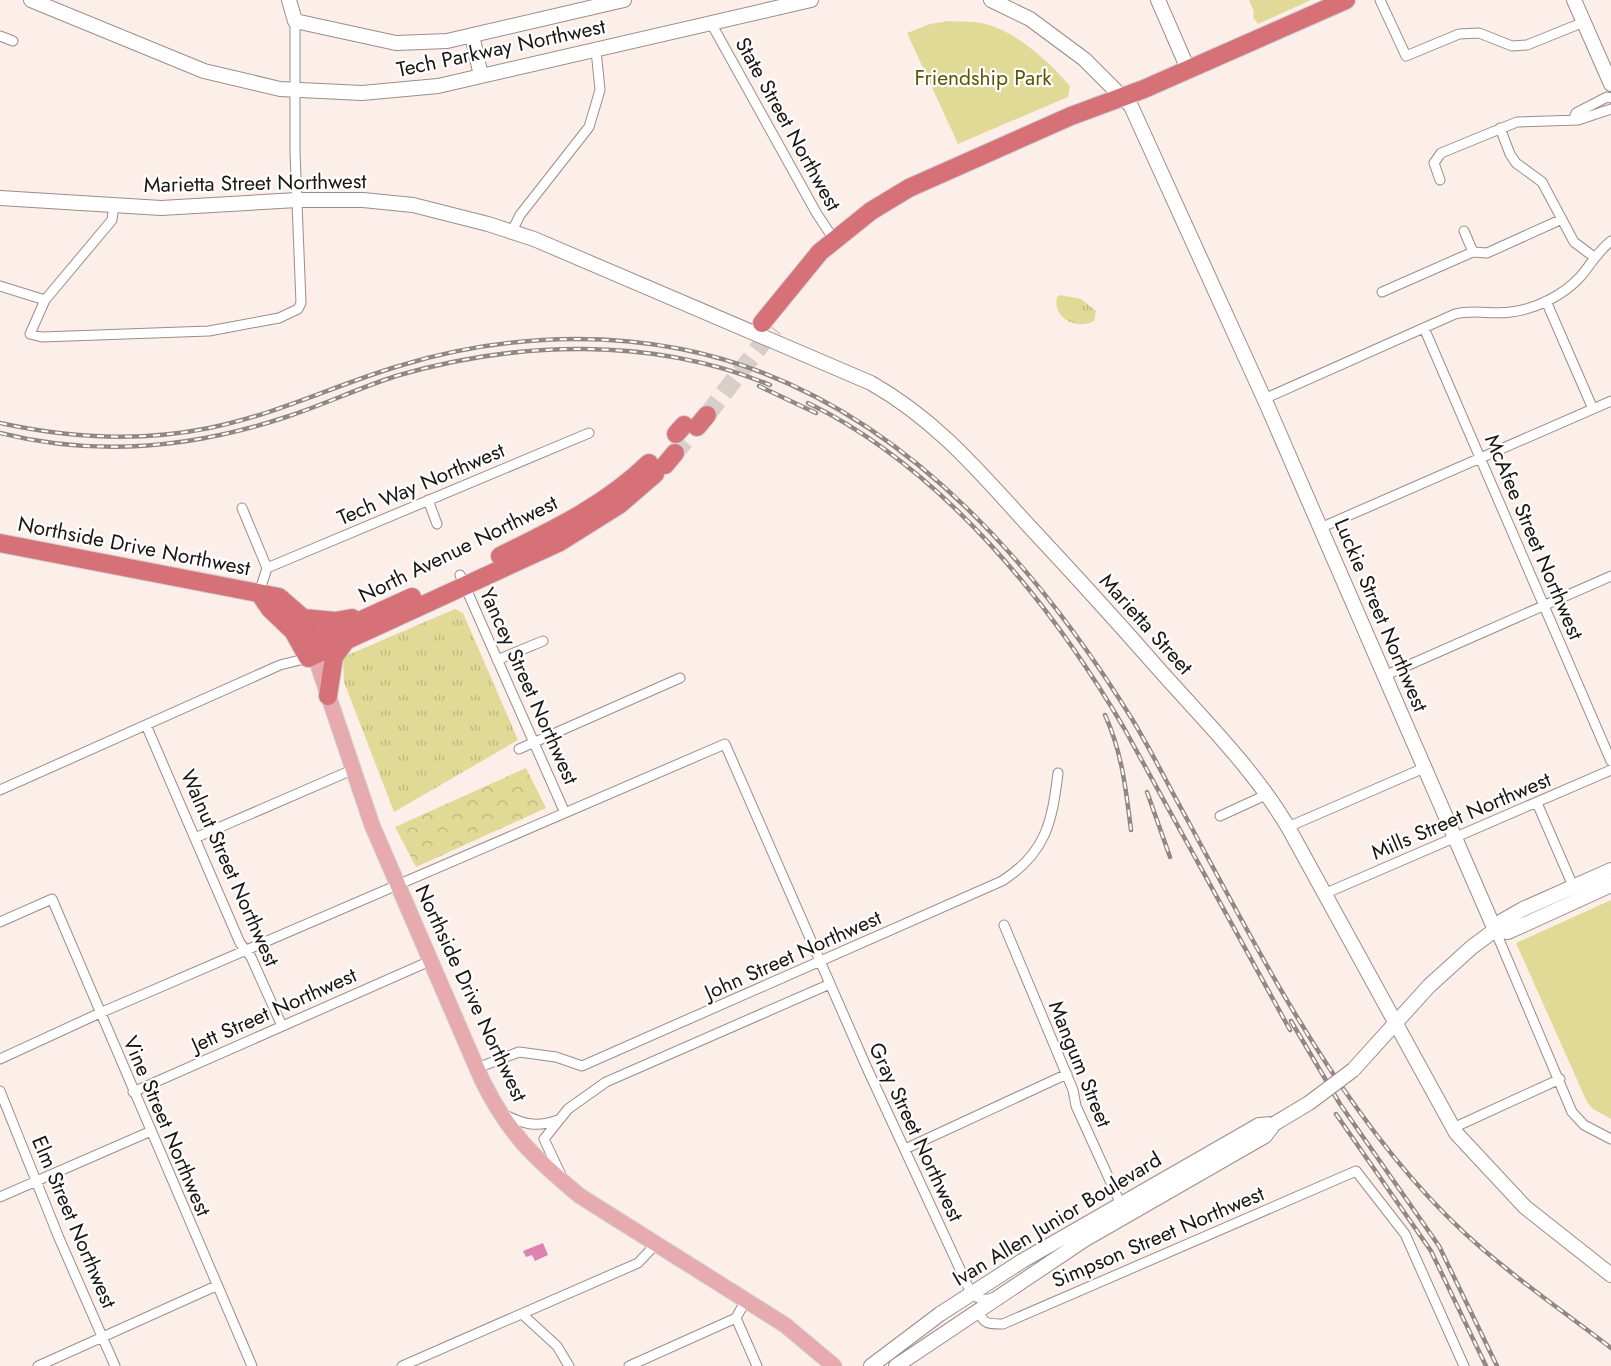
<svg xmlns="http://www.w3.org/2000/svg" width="1611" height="1366" font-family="Jost,sans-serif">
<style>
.grass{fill:url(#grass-tufts)}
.forest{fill:url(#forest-crowns)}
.green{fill:#e1da97}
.water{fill:#dd83b2}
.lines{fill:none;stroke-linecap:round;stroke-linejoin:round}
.highway-tunnel{stroke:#dacec9;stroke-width:18;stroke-dasharray:18 9;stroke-linecap:butt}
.street-casing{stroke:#9a8e88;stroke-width:11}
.secondary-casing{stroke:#9a8e88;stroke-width:16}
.primary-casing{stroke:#d1d0d0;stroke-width:17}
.highway-casing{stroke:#d1d0d0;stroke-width:20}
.street{stroke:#fff;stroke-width:9}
.secondary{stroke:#fff;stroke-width:14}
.primary{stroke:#e7aaae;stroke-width:15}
.highway{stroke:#d77178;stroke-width:18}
.rail-casing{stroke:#918884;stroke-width:4.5}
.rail{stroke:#fff;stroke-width:2;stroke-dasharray:7;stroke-linecap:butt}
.secondary-bridge-casing{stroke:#9a8e88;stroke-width:16;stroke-linecap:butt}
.secondary-bridge{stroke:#fff;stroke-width:14}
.labels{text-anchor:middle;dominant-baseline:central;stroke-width:4.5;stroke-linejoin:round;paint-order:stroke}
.street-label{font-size:21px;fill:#1a1614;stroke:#fff}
.park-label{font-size:21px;fill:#5d5501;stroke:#fff}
</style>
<defs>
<pattern id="grass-tufts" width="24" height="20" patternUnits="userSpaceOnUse" patternTransform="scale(1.5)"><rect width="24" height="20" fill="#e1da97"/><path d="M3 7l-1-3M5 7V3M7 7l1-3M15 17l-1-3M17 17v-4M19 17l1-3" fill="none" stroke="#c0ba81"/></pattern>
<pattern id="forest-crowns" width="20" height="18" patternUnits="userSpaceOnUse" patternTransform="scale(1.5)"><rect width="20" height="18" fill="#e1da97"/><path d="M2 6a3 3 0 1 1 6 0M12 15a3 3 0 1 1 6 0" fill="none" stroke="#c0ba81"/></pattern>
</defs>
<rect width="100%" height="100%" fill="#fcefe9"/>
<path class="grass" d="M 1060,295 L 1081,299 L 1096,311 L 1094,321 C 1076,331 1052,317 1057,297 Z
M 455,609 L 463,613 L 518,740 L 394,812 L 344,682 L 343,657 Z"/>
<path class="forest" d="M 526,768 L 546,808 L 416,867 L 395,827 Z"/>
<path class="green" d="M 1249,0 L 1311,0 L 1258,24 L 1253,17 L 1254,12 Z
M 948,21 C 959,22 971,21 981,23 C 1014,29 1049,62 1070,86 L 1068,97 L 958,144 L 907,33 L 930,24 Z
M 1611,900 L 1611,1119 L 1593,1109 L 1587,1102 L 1516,943 Z"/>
<path class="water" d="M 543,1243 L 548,1255 L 535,1261 L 532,1255 L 526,1257 L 523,1251 Z"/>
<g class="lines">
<path class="highway-tunnel" d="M 707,415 L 774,328
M 675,453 L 685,441"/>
<g class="street-casing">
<path id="street" d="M 1380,0 L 1406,56 L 1459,34 L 1479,33 L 1512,46 L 1527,45 L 1584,22
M 711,23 L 817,214 L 835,241
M 0,36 L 13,41
M 1574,118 L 1576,113 L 1607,97 L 1611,98
M 1500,128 L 1510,154 L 1516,163 L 1542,182 L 1574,242 L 1594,257
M 1440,180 L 1434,163 L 1441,153 L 1517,122 L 1578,120 L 1611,109
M 114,205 L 112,220 L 45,300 L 30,334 L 42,337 L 209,331 L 279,318 L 298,309 L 301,303 L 295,152 L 295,21
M 512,231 L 520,215 L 589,127 L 600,90 L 596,50
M 1464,231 L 1473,252
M 0,286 L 45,300
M 1382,292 L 1473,252 L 1487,253 L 1560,220
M 1546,301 L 1593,409
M 1424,328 L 1611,761
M 1264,399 L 1455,314 C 1475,309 1492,315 1511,312 C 1536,309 1564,295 1581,276 C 1591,264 1598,251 1611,241
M 428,500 L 437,524
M 242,508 L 267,568 L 259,593
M 1320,528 L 1611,401
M 267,568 L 589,433
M 460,575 L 565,813
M 497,660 L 543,641
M 1384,676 L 1611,576
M 146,725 L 240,943 L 251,957 L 282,1026
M 519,749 L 680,678
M 0,790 L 280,665 L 308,658
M 1537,803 L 1573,886
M 1220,816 L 1268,794
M 1288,827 L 1424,768
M 195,838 L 352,770
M 1324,894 L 1611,770
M 0,922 L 52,899 L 252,1366
M 1004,925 L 1073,1090 L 1076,1106 L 1122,1207
M 1495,930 L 1572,1112 L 1584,1125 L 1611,1139
M 0,1059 L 100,1013 L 725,744 L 866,1066 L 971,1293 C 979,1300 985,1301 995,1297
M 477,1068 L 519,1052 L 556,1057 L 582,1066 L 1002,881 C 1046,853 1052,822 1058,773
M 0,1091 L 59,1238 L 115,1366
M 133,1092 L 430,961
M 503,1114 C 523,1124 536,1128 558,1120
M 1453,1128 L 1560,1079
M 905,1149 L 1067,1074
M 561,1175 L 544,1139 L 568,1109 L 606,1082 L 830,984
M 0,1197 L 149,1132
M 979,1311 C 983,1325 990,1324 1003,1324 L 1356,1171 L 1405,1234 L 1464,1366
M 522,1314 L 557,1346 L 569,1366
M 736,1318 L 757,1366
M 38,1366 L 216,1286
M 402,1366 L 638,1263 L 656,1244
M 629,1366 L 736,1318 L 746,1300"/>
</g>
<g class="secondary-casing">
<path id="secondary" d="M 31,0 L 204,71 L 280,89 L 362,93 L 438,86 L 811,0
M 289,0 L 295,21 L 396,43 L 447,41 L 624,0
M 991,0 L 1030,19 L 1084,59 L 1131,106 L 1267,405 L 1495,930
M 1158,0 L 1188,69
M 1574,0 L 1611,84
M 472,35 L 481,76
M 0,198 L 161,208 L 297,200 L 363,200 L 413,205 L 488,224 L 534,239 L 871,383 C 936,420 978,470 1028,525 C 1071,571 1114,618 1156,666 C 1202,718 1253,768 1288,827 L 1456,1133 L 1525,1207 L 1611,1275
M 1495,930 L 1508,932 L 1611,885
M 1353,1070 L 1429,986 L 1472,947 L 1495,930 L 1502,921 L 1523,909 L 1611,870
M 871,1366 L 940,1314 L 1022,1261 L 1259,1125 L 1274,1124
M 896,1366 L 1084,1240 L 1265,1136 L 1274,1124"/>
</g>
<g class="primary-casing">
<path id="primary" d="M 320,652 L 318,665 L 372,825 L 482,1080 C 508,1133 534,1158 580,1196 L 785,1325 L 834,1366"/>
</g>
<g class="highway-casing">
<path id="highway" d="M 762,323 L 820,252 L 871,211 L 909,188 L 1071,116 L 1144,89 L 1346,0
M 697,427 L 707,415
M 676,434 L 684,425
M 665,465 L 675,453
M 0,543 L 279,597 L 302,617 L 320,651
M 500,556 C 553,530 606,505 649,463
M 259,593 L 270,609 L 293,631 L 308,658 L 560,542 L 619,505 L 655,474
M 303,618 L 335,621 L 352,618
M 302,647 L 412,597
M 328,696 L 334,657 L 345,642"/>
</g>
<use href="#street" class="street"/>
<use href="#secondary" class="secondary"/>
<use href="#primary" class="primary"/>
<use href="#highway" class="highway"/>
<g class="rail-casing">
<path id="rail" d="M 759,386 L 816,413
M 808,403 C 942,468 1050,602 1124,728 L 1290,1030
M 0,423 C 68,438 140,442 209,428 C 275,415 335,385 399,366 C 489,338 588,331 681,349 C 883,389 1028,551 1132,719 C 1152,752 1169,787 1188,821 C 1241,919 1293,1020 1359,1111 C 1399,1167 1447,1222 1502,1265 C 1537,1294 1575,1320 1611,1348
M 0,433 C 95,457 193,448 286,417 C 323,405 359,388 396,376 C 516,341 652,336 770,385
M 1105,715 C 1122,752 1126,790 1131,830
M 1147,792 L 1170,857
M 1291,1021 L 1340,1104 L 1439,1246 L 1497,1366
M 1336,1114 L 1431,1251 L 1486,1366"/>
</g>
<use href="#rail" class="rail"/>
<g class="secondary-bridge-casing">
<path id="secondary-bridge" d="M 1274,1124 L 1309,1103 L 1353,1070"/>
</g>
<use href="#secondary-bridge" class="secondary-bridge"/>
</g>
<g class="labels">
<g class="street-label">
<text transform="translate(501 48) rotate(-12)">Tech Parkway Northwest</text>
<text transform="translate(788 124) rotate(61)">State Street Northwest</text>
<text transform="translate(255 183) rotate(-1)">Marietta Street Northwest</text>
<text transform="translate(421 484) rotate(-23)">Tech Way Northwest</text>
<text transform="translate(1534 537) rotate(67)">McAfee Street Northwest</text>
<text transform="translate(134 546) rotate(11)">Northside Drive Northwest</text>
<text transform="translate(458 549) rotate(-26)">North Avenue Northwest</text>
<text transform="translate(1381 615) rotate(67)">Luckie Street Northwest</text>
<text transform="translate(1146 624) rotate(48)">Marietta Street</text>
<text transform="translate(529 686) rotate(66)">Yancey Street Northwest</text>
<text transform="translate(1461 816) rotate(-23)">Mills Street Northwest</text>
<text transform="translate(230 868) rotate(66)">Walnut Street Northwest</text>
<text transform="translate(793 955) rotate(-24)">John Street Northwest</text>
<text transform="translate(471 993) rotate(65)">Northside Drive Northwest</text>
<text transform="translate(274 1010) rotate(-24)">Jett Street Northwest</text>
<text transform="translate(1080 1064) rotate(68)">Mangum Street</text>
<text transform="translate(167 1126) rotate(67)">Vine Street Northwest</text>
<text transform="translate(916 1132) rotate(65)">Gray Street Northwest</text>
<text transform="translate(1057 1219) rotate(-31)">Ivan Allen Junior Boulevard</text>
<text transform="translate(74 1222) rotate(67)">Elm Street Northwest</text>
<text transform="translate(1158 1237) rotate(-23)">Simpson Street Northwest</text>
</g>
<g class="park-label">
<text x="983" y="78">Friendship Park</text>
</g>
</g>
</svg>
